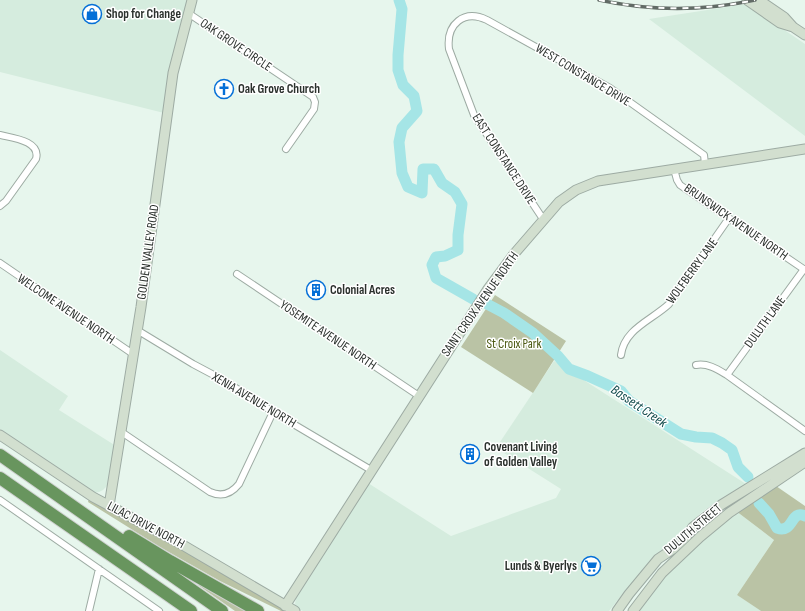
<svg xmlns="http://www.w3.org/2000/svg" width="805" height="611" font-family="'Sofia Sans Condensed',sans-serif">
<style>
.built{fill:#d5ecde}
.green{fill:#bac3a5}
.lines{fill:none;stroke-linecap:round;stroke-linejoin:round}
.river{stroke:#a5e5e6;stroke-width:11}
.street-casing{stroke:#9daba3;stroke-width:8}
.secondary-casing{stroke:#9daba3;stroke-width:11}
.highway-casing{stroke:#d0d2d1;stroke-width:14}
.street{stroke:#fff;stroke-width:6}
.secondary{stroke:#d2dfcf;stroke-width:9}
.highway{stroke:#68955e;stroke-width:12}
.rail-casing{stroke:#626b66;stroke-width:3.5}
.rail{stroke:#fff;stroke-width:2;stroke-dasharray:6;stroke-linecap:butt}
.labels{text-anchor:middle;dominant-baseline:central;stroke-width:3;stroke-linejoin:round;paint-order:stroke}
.poi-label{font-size:13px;font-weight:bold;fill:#2b312d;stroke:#fff;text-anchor:start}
.street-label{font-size:13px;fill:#2b312d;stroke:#fff}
.park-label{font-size:13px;fill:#48560e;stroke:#fff}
.water-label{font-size:14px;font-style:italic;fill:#0f494a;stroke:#fff}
</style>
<rect width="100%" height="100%" fill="#e7f6ed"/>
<path class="built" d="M 0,0 L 187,0 L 176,42 L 164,113 L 0,72 Z
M 746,4 L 805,44 L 805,136 L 649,19 Z
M 0,350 L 68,396 L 59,410 L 116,446 L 107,486 L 103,490 L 99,492 L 93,493 L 0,430 Z
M 554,361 L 746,484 L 723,497 L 702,512 L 677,535 L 625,591 L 609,611 L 303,611 L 297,608 L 295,604 L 296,597 L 368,483 L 451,536 L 556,498 L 561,489 L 496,448 Z
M 736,511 L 774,540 L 737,595 L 761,611 L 638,611 L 647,597 L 677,562 Z"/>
<path class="green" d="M 495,295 L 566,341 L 533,393 L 461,347 Z
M 776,486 L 805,506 L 805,611 L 761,611 L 737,595 L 774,540 L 736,511 Z
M 89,499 L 184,550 L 286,611 L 281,611 L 220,581 L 160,547 L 88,502 Z
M 200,582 L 251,611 L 235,611 L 198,585 Z"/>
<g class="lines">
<path class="river" d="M 399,0 L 402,9 L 398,55 L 398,70 L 403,85 L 414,96 L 417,111 L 402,128 L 399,142 L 402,173 L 408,187 L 422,193 L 423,169 L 434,169 L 442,183 L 455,192 L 462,204 L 458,235 L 458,250 L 445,256 L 436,257 L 432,265 L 436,278 L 473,299
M 487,304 L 504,313 L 533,333 L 558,356 L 569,369 L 588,376 L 621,391 L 629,401 L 681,434 L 696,437 L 712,438 L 722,443 L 732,450 L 738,467 L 748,477
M 759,503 L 769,514 L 777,528 C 794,534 790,509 805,516"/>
<g class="street-casing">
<path id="street" d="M 188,13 L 313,97 L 315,102 L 314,109 L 286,149
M 0,135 C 13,138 41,141 36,159 L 6,201 L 0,206
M 674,169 L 677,180 L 680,185 L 805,270
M 543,219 L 474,115 L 449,49 C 446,24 464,9 487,20 L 610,88 L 704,155 L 705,164
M 0,263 L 133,354
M 237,274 L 419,396
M 137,330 L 193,364 L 225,381 L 273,412 L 371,470
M 621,355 C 624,329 652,320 669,304 L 729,218
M 696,365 C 708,363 717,369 727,375 L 805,431
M 727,375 L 804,269
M 120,431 L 210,492 C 221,497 231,494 239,484 L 273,412
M 0,500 L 159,611
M 89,611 L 99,569"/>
</g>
<g class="secondary-casing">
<path id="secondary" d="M 747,0 L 780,23 L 793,27 L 784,17 L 759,0
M 793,27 L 805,35
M 0,435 L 93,497 L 181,544 L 295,611
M 109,506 L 141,307 L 173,73 L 192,0
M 285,606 L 488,289 L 514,254 L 559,202 L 576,190 L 598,181 L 805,149
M 617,611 L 629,594 L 658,559 L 673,549 L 686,537 L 693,527 L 721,505 L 805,453
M 633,611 L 662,573 L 700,537 L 729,513 L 805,462"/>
</g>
<g class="highway-casing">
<path id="highway" d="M 0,455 L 222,611
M 0,478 L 191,611
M 129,536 L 170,561 L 258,611"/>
</g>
<use href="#street" class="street"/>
<use href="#secondary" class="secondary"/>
<use href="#highway" class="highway"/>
<g class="rail-casing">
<path id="rail" d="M 599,0 C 650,11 704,11 755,0"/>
</g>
<use href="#rail" class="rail"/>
</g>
<defs>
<g id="shop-ring" transform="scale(1)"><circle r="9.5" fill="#fff" stroke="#056fd7" stroke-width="1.5"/><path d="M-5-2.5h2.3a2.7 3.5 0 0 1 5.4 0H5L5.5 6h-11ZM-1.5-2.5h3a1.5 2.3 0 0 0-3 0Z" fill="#056fd7"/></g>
<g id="church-ring" transform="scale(1)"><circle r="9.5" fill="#fff" stroke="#056fd7" stroke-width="1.5"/><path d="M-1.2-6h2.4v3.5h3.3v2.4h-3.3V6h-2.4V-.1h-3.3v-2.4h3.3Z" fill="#056fd7"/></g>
<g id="building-ring" transform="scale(1)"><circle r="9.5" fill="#fff" stroke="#056fd7" stroke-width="1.5"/><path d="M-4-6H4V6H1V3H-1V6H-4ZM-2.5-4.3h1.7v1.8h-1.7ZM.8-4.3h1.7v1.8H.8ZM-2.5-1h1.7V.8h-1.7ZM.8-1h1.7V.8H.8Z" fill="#056fd7"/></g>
<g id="supermarket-ring" transform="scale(1)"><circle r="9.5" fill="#fff" stroke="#056fd7" stroke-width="1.5"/><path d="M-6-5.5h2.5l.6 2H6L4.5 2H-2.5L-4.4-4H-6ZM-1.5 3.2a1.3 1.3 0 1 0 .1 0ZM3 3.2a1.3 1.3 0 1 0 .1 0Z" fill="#056fd7"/></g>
</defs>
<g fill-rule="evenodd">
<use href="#shop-ring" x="92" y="14"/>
<use href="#church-ring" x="224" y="89"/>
<use href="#building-ring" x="316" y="290"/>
<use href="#building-ring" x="470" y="454"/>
<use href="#supermarket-ring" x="591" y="566"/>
</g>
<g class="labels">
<g class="poi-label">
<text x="106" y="14">Shop for Change</text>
<text x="238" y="89">Oak Grove Church</text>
<text x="330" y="290">Colonial Acres</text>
<text x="484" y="447">Covenant Living<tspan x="484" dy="15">of Golden Valley</tspan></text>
<text x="577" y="566" text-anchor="end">Lunds &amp; Byerlys</text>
</g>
<g class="street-label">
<text transform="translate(236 45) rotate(34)">OAK GROVE CIRCLE</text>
<text transform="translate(583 75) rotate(31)">WEST CONSTANCE DRIVE</text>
<text transform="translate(504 159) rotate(57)">EAST CONSTANCE DRIVE</text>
<text transform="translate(736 222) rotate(35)">BRUNSWICK AVENUE NORTH</text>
<text transform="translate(148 252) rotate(-82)">GOLDEN VALLEY ROAD</text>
<text transform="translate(692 271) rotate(-54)">WOLFBERRY LANE</text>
<text transform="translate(480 304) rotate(-55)">SAINT CROIX AVENUE NORTH</text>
<text transform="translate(66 309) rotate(34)">WELCOME AVENUE NORTH</text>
<text transform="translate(765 322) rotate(-54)">DULUTH LANE</text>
<text transform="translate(328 335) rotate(34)">YOSEMITE AVENUE NORTH</text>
<text transform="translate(254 400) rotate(31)">XENIA AVENUE NORTH</text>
<text transform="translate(146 525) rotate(28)">LILAC DRIVE NORTH</text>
<text transform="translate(693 529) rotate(-40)">DULUTH STREET</text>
</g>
<g class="park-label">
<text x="514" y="344">St Croix Park</text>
</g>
<g class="water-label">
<text transform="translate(639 406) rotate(34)">Bassett Creek</text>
</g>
</g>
</svg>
